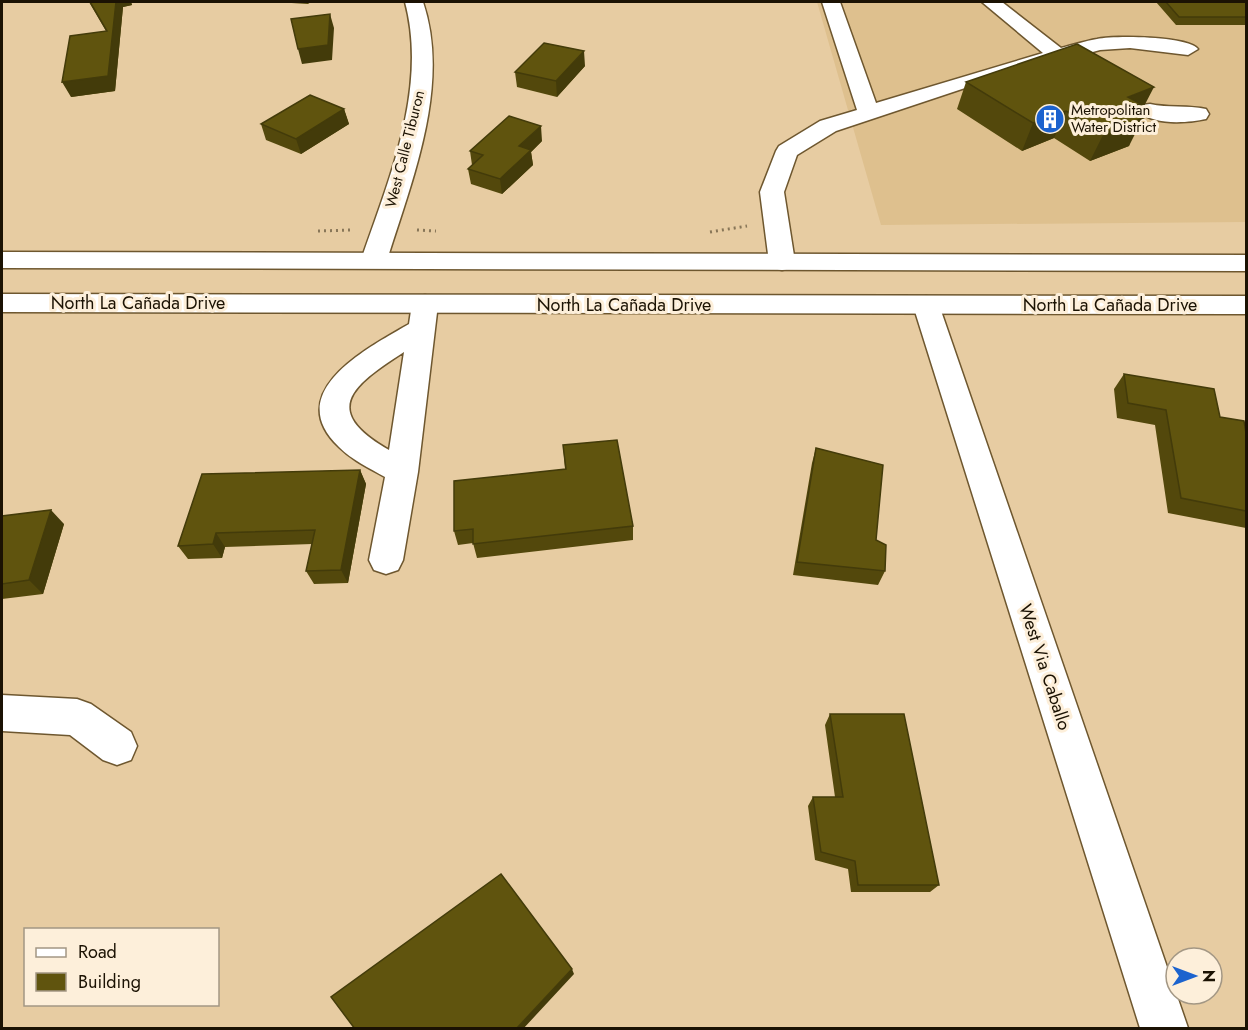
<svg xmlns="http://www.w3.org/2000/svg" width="1248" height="1030" font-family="Jost,sans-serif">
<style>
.built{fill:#dec08e}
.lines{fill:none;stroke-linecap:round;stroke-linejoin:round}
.minor-casing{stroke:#6e572f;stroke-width:3}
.major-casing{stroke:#6e572f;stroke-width:3}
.path{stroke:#887658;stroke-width:3;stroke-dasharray:2 4;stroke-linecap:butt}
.minor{fill:#fff;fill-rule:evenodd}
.major{fill:#fff;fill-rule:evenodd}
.wall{fill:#53480c}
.shaded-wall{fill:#433b0a}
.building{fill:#60540e;stroke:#433b0a;stroke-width:1.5}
.labels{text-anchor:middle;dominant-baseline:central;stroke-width:6;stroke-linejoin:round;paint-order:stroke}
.far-poi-label{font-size:15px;fill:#1b1203;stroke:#fdefda;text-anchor:start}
.far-street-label{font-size:15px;fill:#1b1203;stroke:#fdefda}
.street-label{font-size:18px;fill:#1b1203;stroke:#fdefda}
</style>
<rect width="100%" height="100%" fill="#e7cca2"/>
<path class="built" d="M 817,2 L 1246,2 L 1246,222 L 881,225 Z"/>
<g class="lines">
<g class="minor-casing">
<path id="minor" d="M 405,2 L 423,2 C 451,85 412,180 387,260 L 383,266 L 374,268 L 365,266 L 361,260 C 389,179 428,88 405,2 Z
M 822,2 L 840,2 L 876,103 L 1043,53 L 982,2 L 1002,2 L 1061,48 C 1073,45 1085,41 1097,39 C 1114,35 1189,36 1198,49 L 1188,55 L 1130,48 L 1100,50 L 989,80 L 836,131 L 797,155 L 784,192 L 795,262 L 791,268 L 782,270 L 773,268 L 769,262 L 760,192 L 776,151 L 779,146 L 820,121 L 857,110 Z
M 1150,104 C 1168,108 1187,105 1206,109 L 1209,114 L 1206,119 C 1188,123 1151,126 1139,110 L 1142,105 Z
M 425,295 L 435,298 L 438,304 L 418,472 L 403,560 L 398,570 L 386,574 L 374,570 L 369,560 L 385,477 C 369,468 352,460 339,447 C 281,392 368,348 409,324 L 412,304 L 415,298 ZM 404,352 L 389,450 C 319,410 353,385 404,352 Z
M 926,296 L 936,299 L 939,305 L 1188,1028 L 1140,1028 L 913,305 L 916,299 Z
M 2,695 L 77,699 L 91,704 L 131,732 L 137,746 L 131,760 L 117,765 L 103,760 L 70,735 L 2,731 Z"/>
</g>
<g class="major-casing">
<path id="major" d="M 2,252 L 1246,255 L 1246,271 L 2,268 Z
M 2,294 L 1246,296 L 1246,314 L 2,312 Z"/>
</g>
<path class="path" d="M 417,230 L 436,231
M 318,231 L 352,230
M 710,232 L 747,226"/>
<use href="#minor" class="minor"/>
<use href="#major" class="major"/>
</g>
<path class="wall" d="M 89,2 L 131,2 L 132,5 L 123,7 L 115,91 L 71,97 L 106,31 Z
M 275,2 L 311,2 L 308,4 Z
M 1156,2 L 1246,2 L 1246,25 L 1176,25 Z
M 585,66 L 557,97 L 517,87 L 515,72 Z
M 966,82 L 1140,114 L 1137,115 L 1129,146 L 1090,161 L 1054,138 L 1022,151 L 957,109 Z
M 344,109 L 349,124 L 301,154 L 266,140 L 261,124 Z
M 542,141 L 531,152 L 533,165 L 502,194 L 471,184 L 468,169 L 472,165 L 470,151 Z
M 1124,374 L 1220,417 L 1246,433 L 1246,528 L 1168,513 L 1155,425 L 1117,418 L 1114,389 Z
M 563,445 L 633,526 L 633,540 L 477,558 L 473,543 L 458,545 L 454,531 L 565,469 Z
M 816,448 L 876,540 L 885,571 L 878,585 L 793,575 L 812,463 Z
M 360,470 L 366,484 L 348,583 L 314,584 L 306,571 L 312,544 L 225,547 L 222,558 L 188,559 L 178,546 Z
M 2,516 L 64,524 L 43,594 L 2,599 Z
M 830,714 L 939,885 L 930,892 L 851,892 L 848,869 L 815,860 L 808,806 L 813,797 L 835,797 L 825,725 Z"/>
<path class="shaded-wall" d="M 116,2 L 131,2 L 132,5 L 123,7 L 115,91 L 71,97 L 62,82 L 108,76 Z
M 330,14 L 334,28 L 332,60 L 302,64 L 298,49 Z
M 584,51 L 585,66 L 557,97 L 556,81 Z
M 1154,87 L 1140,114 L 1135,116 L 1143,118 L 1129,146 L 1090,161 L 1104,133 L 1128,97 Z
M 344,109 L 349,124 L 301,154 L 296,139 Z
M 1066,111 L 1054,138 L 1022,151 L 1033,123 Z
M 541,126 L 542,141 L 531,152 L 533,165 L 502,194 L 500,179 L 519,146 Z
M 360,470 L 366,484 L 348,583 L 341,570 Z
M 51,510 L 64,524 L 43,594 L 29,580 Z
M 216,533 L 225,547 L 222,558 L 213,544 Z
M 572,969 L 574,974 L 523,1029 L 516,1029 Z"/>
<path class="building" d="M 90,2 L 116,2 L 108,76 L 62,82 L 70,36 L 107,31 Z
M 1166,2 L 1246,2 L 1246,17 L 1179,17 Z
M 330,14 L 328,45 L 298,49 L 291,19 Z
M 544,43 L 584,51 L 556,81 L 515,72 Z
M 1077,44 L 1154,87 L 1128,97 L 1141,104 L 1127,109 L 1143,118 L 1104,133 L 1066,111 L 1033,123 L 966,82 Z
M 310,95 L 344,109 L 296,139 L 261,124 Z
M 509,116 L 541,126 L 519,146 L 531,150 L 500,179 L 468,169 L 483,155 L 470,151 Z
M 1124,374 L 1214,389 L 1220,417 L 1244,421 L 1246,433 L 1246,511 L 1181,498 L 1166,410 L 1128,403 Z
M 617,440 L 633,526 L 473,544 L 473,529 L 454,531 L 454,481 L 566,469 L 563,445 Z
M 816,448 L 883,465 L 876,540 L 886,545 L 885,571 L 797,562 Z
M 360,470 L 341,570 L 306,571 L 315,530 L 216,533 L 213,544 L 178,546 L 202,474 Z
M 51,510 L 29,580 L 2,584 L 2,516 Z
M 830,714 L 904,714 L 939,885 L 858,885 L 855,861 L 821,852 L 813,797 L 843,797 Z
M 501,874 L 572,969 L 516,1029 L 355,1029 L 331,997 Z"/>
<defs>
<g id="building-disc" transform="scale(1.5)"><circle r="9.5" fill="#1c63ce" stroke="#fdefda"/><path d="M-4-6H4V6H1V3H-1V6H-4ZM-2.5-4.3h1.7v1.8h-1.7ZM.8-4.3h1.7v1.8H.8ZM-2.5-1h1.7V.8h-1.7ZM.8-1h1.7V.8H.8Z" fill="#fff"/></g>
</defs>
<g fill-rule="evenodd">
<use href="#building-disc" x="1050" y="119"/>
</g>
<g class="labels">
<g class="far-poi-label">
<text x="1071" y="110">Metropolitan<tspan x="1071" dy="17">Water District</tspan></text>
</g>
<g class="far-street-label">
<text transform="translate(405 149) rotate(-76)">West Calle Tiburon</text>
</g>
<g class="street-label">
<text x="138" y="303">North La Cañada Drive</text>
<text x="624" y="305">North La Cañada Drive</text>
<text x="1110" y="305">North La Cañada Drive</text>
<text transform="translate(1045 667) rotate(72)">West Via Caballo</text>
</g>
</g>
<rect width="1248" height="1030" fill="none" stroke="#1b1203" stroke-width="6"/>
<rect x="24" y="928" width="195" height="78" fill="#fdefda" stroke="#a39784" stroke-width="1.5"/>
<rect x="36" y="948" width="30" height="9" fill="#ffffff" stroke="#a39784" stroke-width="1.5"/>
<text x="78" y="958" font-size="18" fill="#1b1203">Road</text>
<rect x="36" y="973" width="30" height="18" fill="#60540e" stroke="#a39784" stroke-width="1.5"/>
<text x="78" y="988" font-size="18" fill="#1b1203">Building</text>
<g transform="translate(1194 976) rotate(90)"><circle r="28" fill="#fdefda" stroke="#a39784" stroke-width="1.5"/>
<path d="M0-4.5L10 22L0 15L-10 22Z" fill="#1c63ce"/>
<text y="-9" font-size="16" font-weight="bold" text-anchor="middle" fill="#1b1203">N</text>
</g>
</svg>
